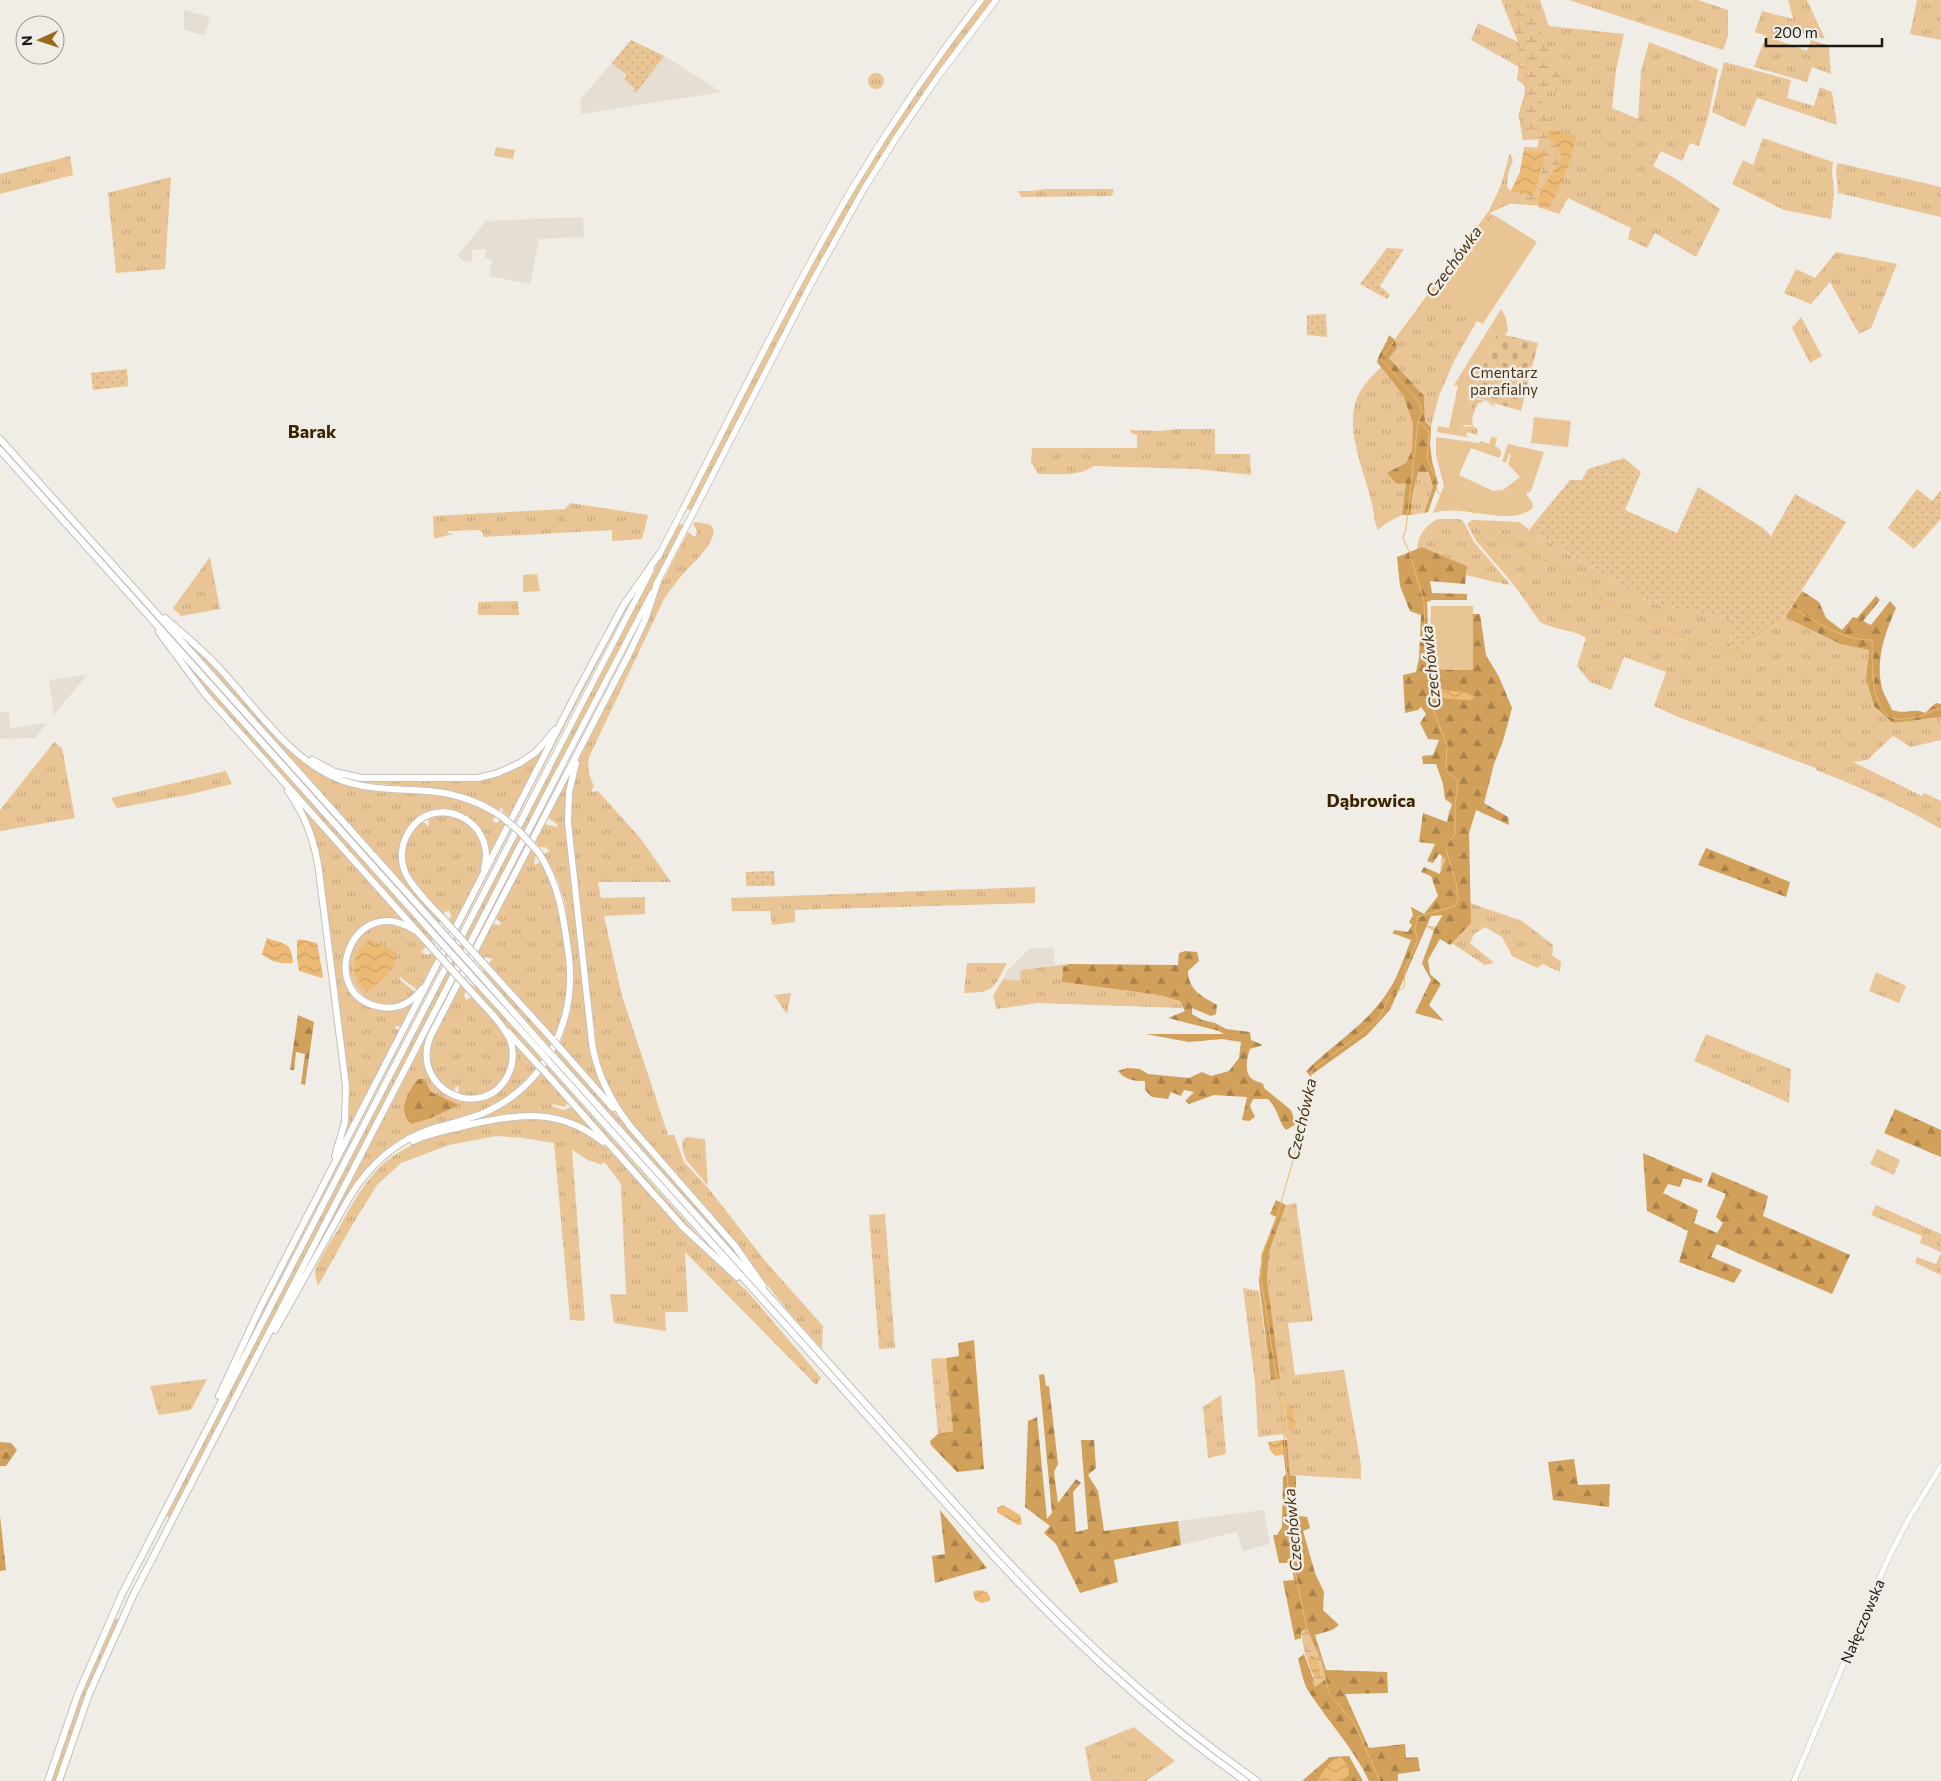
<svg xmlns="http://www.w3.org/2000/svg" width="1941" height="1781" font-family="Commissioner,sans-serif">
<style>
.built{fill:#e7ded3}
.grass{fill:url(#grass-tufts)}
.forest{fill:url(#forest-firs)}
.wetland{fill:url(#wetland-marsh)}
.cemetery{fill:url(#cemetery-stones)}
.park{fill:#e9c595}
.garden{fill:url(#garden-dots)}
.water{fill:url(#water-waves)}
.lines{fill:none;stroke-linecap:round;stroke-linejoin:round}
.stream{stroke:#ecba74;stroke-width:1}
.secondary-casing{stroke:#c4c0bb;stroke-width:6}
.primary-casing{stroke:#c4c0bb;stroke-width:7}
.highway-casing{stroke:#c4c0bb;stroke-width:8}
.secondary{stroke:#fff;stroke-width:5}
.primary{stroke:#fff;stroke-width:5.5}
.highway{stroke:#fff;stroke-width:6}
.highway-bridge-casing{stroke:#c4c0bb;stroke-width:8;stroke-linecap:butt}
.highway-bridge{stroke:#fff;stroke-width:6}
.labels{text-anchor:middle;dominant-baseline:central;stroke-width:5;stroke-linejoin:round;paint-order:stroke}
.park-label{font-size:15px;fill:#463213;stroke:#f0ece6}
.street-label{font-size:15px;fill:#1a1817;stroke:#f0ece6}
.water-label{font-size:16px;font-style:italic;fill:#463213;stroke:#f0ece6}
.quarter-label{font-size:18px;font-weight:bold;fill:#3a2400;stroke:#f0ece6}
</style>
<defs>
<pattern id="grass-tufts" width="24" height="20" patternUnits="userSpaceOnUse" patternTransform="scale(1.25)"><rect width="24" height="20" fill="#e9c595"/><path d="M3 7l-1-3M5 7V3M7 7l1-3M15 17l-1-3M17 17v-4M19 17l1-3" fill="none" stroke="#c7a880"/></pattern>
<pattern id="forest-firs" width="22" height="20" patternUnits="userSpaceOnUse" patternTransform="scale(1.25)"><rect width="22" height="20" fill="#d1a05b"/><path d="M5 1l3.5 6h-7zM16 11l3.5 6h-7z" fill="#a9814a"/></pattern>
<pattern id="wetland-marsh" width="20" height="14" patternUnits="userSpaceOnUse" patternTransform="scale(1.25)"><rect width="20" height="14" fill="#e9c595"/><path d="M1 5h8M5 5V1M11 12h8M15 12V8" fill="none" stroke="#c7a880"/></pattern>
<pattern id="cemetery-stones" width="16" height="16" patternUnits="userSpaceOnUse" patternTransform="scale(1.25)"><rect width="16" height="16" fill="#e9c595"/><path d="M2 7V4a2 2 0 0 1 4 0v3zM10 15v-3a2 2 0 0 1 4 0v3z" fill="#c7a880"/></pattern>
<pattern id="garden-dots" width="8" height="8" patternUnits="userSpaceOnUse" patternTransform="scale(1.25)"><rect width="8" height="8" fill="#e9c595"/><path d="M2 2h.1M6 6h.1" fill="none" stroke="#c7a880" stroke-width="1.8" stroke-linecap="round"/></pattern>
<pattern id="water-waves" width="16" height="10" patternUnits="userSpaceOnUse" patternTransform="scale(1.25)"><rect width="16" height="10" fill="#ecba74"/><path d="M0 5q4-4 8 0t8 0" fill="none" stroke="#ca9f64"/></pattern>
</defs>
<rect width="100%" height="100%" fill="#f0ece6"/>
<path class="built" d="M 184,10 L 210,17 L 205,35 L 184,30 Z
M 631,40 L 664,56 L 722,92 L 581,114 L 580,100 Z
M 583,217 L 584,237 L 539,239 L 530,284 L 489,276 L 492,260 L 485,258 L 486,249 L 472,250 L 472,262 L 463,261 L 457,256 L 486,221 Z
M 87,675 L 59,709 L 54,716 L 49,680 Z
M 0,712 L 9,712 L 10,728 L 47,723 L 35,738 L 0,739 Z
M 1054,947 L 1055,966 L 1022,970 L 1021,982 L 1003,979 L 1007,971 L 1029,949 Z
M 1264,1510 L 1270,1544 L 1243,1551 L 1237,1532 L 1181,1545 L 1178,1521 Z"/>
<path class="grass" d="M 984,0 L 993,0 L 920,98 L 869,176 L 692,510 L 685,509 C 741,402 793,291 855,187 C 894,122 938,60 984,0 Z
M 1501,0 L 1540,0 L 1549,26 L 1624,34 L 1616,70 L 1612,108 L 1638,119 L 1641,71 L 1649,42 L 1718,69 L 1708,117 L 1699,146 L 1690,143 L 1682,161 L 1661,151 L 1653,166 L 1676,179 L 1720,209 L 1696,257 L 1655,233 L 1647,248 L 1628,239 L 1631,228 L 1568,198 L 1559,214 L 1538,207 L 1539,204 L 1510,203 L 1489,213 L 1494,215 L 1445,291 L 1486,319 L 1483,324 L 1477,321 L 1454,361 L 1439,396 L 1431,427 L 1425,422 L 1424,396 L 1389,358 L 1397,348 L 1395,340 L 1488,213 L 1501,185 L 1510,153 L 1513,160 L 1508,174 L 1507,187 L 1511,191 L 1520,172 L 1524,147 L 1537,148 L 1539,139 L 1523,140 L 1519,115 L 1525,95 L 1525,86 L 1517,79 L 1519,67 L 1471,40 L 1478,23 L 1518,42 Z
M 1569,0 L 1698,0 L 1728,10 L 1728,36 L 1723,50 Z
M 1788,0 L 1807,0 L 1825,39 L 1782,28 L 1777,40 L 1807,51 L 1811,40 L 1827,45 L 1829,47 L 1831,74 L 1812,67 L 1807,82 L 1754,67 L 1766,36 L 1755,32 L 1762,11 L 1793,19 Z
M 1917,0 L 1941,0 L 1941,40 L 1910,34 Z
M 1724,62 L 1791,80 L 1787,98 L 1814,106 L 1820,87 L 1832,92 L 1837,125 L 1757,98 L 1745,127 L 1712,112 Z
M868 81a8 8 0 1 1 16 0a8 8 0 1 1-16 0Z
M 1763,138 L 1833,162 L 1832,171 L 1834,193 L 1831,219 L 1784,210 L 1732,184 L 1743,160 L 1753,165 Z
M 70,156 L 73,175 L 0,194 L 0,174 Z
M 1838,163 L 1941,187 L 1941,217 L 1838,193 L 1836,170 Z
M 171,177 L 165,269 L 116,273 L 108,193 Z
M 1048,189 L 1114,189 L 1112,196 L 1021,197 L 1018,191 L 1030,191 Z
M 1836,252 L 1897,264 L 1871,328 L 1859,334 L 1830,282 L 1811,304 L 1784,293 L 1796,269 L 1815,278 Z
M 1801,317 L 1822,356 L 1810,363 L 1792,328 Z
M 1381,367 L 1403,395 L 1413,424 L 1412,450 L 1406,463 L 1406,483 L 1402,515 L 1388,522 L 1378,530 C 1374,521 1374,513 1372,504 C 1365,472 1344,430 1357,398 C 1362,386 1372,376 1381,367 Z
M 1471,397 L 1495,404 L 1494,406 L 1485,401 L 1477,404 L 1472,418 L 1473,425 L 1464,425 L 1463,427 L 1473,426 L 1478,430 L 1476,435 L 1468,432 L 1466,436 L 1460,434 Z
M 1179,429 L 1215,429 L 1215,454 L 1250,454 L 1251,475 L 1196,469 L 1094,466 C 1079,477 1056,474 1038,474 L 1031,462 L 1032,448 L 1137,448 L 1137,435 L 1131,433 L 1130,430 L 1159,431 Z
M 0,443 L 99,553 L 98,555 L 0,447 Z
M 1418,472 L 1427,472 L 1433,487 L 1424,513 L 1411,515 L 1412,497 Z
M 570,503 L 648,515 L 642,539 L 612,541 L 612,530 L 483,537 L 483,533 L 479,530 L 448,531 L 448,533 L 452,533 L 452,534 L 434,539 L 433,516 L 565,509 Z
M 1438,519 L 1459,519 L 1463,521 L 1474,542 L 1509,583 L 1508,585 L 1466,575 L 1467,566 L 1422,547 L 1417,549 C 1418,536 1426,524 1438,519 Z
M 1472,520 L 1520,522 L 1529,530 L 1652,603 L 1732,620 L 1731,651 L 1760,635 L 1785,617 L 1840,644 L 1869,650 L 1866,678 L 1893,723 L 1941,717 L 1941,740 L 1911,747 L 1893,736 L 1867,760 L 1853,762 L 1922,796 L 1924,793 L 1941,801 L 1941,829 C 1901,806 1859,786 1816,770 L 1816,768 L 1678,717 L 1654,706 L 1666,672 L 1624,657 L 1611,690 L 1590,682 L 1577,666 L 1586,638 C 1572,629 1554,630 1540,622 L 1515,586 L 1477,542 L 1467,524 Z
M 695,522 C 699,523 707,523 710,525 C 725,535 689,567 683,574 C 676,582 670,590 664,599 L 589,757 C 587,768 589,776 594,786 L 591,792 L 598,791 L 641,839 L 671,882 L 598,882 L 601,898 L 645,897 L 645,914 L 604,916 L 622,996 L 668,1135 L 674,1135 L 684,1162 L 709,1189 L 766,1262 L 823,1326 L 822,1349 C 808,1333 793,1318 780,1301 C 758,1274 739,1246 717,1220 C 673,1168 614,1121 597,1053 L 571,822 C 571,799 572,779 580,757 L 632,654 L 662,582 L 688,532 L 695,537 C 698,533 697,528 693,525 Z
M 678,524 L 684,525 L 170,1518 L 165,1515 Z
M 210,557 L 220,609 L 181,616 L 173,608 Z
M 537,574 L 540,591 L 523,592 L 523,575 Z
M 640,583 L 539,775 L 263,1312 L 243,1346 L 627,602 Z
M 140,600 L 441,934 L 439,936 L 139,601 Z
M 518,601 L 519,615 L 478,615 L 478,602 Z
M 645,616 L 637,634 L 429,1037 C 429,1088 426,1083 474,1100 L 507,1081 L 513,1040 L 537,1068 C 524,1082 511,1095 494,1105 C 476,1116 454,1119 433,1126 C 421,1130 391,1147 380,1155 C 350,1180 324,1237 304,1272 Z
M 186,641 L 218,670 L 286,746 L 348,785 L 380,792 L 436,795 L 452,797 L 479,807 L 496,816 L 492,821 L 497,823 L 500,820 L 507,825 L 489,860 C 489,837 476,815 452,811 C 451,811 445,810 444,810 C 435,812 418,823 409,828 L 401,867 L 446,924 L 445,926 L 441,922 L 439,923 Z
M 174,649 L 433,938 L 432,940 L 435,944 L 434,946 L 208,695 Z
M 54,742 L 62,748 L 75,818 L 0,831 L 0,810 Z
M 550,742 L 511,818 L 503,812 L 502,807 L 499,810 C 487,803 474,796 460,793 C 422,783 383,789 345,777 L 384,782 L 461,781 L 485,779 L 540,750 Z
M 572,769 L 568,789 L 589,1038 L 609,1100 L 560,1045 L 571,1010 L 574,972 L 565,903 L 558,881 L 544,854 L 550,851 L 545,847 L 539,847 L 535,841 L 544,824 L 557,827 L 558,825 L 547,817 Z
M 226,771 L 232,784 L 187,795 L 117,808 L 111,798 Z
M 300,803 L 408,924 C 373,909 332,939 347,977 C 348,981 349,988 352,991 C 358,998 370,1003 378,1008 L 417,998 L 402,1027 L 396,1026 L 395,1028 L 399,1031 L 343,1143 L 349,1108 L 349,1090 L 319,851 L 310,823 Z
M 1449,810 L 1476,810 L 1469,833 L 1470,903 L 1522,921 L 1553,945 L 1552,955 L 1561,962 L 1560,972 L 1543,964 L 1537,968 L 1512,956 L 1502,937 L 1485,927 L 1474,934 L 1470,943 L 1494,963 L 1485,965 L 1424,925 L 1436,927 L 1451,897 L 1439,895 L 1441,862 Z
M 448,815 L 467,821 L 483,843 L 482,871 L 453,926 L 449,921 L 451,916 L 449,910 L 442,914 C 416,886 384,857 422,822 L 425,823 L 427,826 L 429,825 L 428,818 Z
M 530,848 L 536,855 L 534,862 L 535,865 L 541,861 C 567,911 578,987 554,1039 L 488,965 L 492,959 L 488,957 L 482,958 L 477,952 L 492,924 L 499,925 L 501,923 L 495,917 Z
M 1035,887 L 1035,903 L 795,910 L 795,922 L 772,925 L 770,911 L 732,911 L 731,898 Z
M 392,924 L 410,930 L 427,946 L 421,952 L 427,955 L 433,953 L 437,958 L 419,989 L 416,989 L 400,977 L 399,979 L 414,991 L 415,994 C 411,996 407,1001 402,1002 C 393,1006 384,1005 375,1002 C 340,989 339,937 376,925 C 381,924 387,924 392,924 Z
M 967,963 L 1007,963 C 992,990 995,992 964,993 Z
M 482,964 L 725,1237 L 753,1273 L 483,973 L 484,971 L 480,966 Z
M 1069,964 L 1063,967 L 1062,982 L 1159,995 L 1181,1001 L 1184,1008 L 1037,1003 L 997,1009 L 993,996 L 1003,979 L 1020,981 L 1021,970 Z
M 1876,972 L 1906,986 L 1899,1003 L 1869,991 Z
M 477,975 L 797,1332 L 796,1334 L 476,976 Z
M 461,984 L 466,991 L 464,995 L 466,1000 L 472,997 C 483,1009 497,1021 505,1035 C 518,1059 504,1090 477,1095 C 471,1097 464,1095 458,1094 L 459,1087 L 457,1086 L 453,1092 C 407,1064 443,1018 461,984 Z
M 471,984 L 474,987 L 476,986 L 720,1260 L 695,1237 L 470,986 Z
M 791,993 L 787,1014 L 774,995 Z
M 1706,1034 L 1791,1069 L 1789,1103 L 1694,1061 Z
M 542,1073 L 568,1102 L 565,1107 L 553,1104 L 552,1106 L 563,1110 L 572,1107 L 597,1134 C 582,1128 566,1120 550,1115 C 522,1107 489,1119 462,1125 C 496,1113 517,1099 542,1073 Z
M 532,1117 L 563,1122 L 595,1138 L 607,1148 L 694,1242 L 748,1292 L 821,1378 L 816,1385 L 685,1252 L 688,1312 L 665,1312 L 666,1331 L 614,1323 L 610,1294 L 626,1295 L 621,1184 L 606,1164 L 602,1162 L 602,1165 L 588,1160 L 572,1150 L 585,1321 L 570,1320 L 554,1143 L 523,1138 L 496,1136 L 449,1145 L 401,1163 L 377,1185 L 351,1227 L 318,1286 C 317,1282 315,1276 315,1271 C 316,1264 334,1236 339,1228 C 351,1206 363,1183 382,1165 C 416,1133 486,1122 532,1117 Z
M 686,1137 L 705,1139 L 708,1186 L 686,1160 L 683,1151 L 682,1142 Z
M 1877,1149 L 1900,1160 L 1894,1175 L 1870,1164 Z
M 1296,1203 L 1313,1321 L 1288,1323 L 1295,1375 L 1344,1370 L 1361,1465 L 1361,1479 L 1290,1475 L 1287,1440 L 1284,1434 L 1258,1437 L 1255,1383 L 1243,1288 L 1259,1291 L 1271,1379 L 1279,1379 L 1267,1280 L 1269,1252 L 1286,1205 Z
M 1876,1205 L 1941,1234 L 1941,1252 L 1920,1243 L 1922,1236 L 1871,1215 Z
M 885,1214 L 895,1348 L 879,1349 L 869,1215 Z
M 1941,1253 L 1941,1275 L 1915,1263 L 1917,1257 L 1936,1264 Z
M 946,1358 L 953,1431 L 938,1434 L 931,1359 Z
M 207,1379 L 191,1410 L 159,1415 L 158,1413 L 150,1386 Z
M 1221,1395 L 1226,1454 L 1208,1458 L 1203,1407 Z
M 113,1618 L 119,1620 L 58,1781 L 51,1781 L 78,1701 Z
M 1134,1727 L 1175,1761 L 1146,1781 L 1091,1781 L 1085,1747 Z"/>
<path class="forest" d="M 1389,335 L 1395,340 L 1397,348 L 1389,358 L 1424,396 L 1425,422 L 1431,427 L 1430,444 L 1432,461 L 1438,483 L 1428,512 L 1424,513 L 1433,487 L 1428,472 L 1418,472 L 1412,497 L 1411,515 L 1402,515 L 1406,483 L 1397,484 L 1387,473 L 1406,463 L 1412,450 L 1413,424 L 1403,395 L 1377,362 C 1380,351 1386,345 1389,335 Z
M 1422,547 L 1467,566 L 1465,584 L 1430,581 L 1432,593 L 1467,594 L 1467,600 L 1432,600 L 1427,602 L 1429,661 L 1432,669 L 1473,670 L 1473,614 L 1480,614 L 1486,655 L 1499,677 L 1512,708 L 1503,741 L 1494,764 L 1484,803 L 1508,817 L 1509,825 L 1476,810 L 1469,833 L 1471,923 L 1450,945 L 1440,939 L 1428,960 L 1430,974 L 1441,984 L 1429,1005 L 1444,1021 L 1415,1013 L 1431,980 L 1422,963 L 1435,928 L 1443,915 L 1431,916 L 1390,1010 L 1367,1035 L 1310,1076 L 1306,1071 C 1333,1044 1366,1025 1387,993 C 1398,978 1404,957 1411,940 L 1392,933 L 1395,930 L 1408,932 L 1412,925 L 1409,922 L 1413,915 L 1411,907 L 1424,914 L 1438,896 L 1431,876 L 1421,872 L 1424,867 L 1440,874 L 1446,858 L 1439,854 L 1433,863 L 1427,861 L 1435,844 L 1419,842 L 1423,813 L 1447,822 L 1452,804 L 1445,799 L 1443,784 L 1436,764 L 1423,764 L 1422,756 L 1433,755 L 1439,740 L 1428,739 L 1420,723 L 1426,714 L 1421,707 L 1418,710 L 1405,713 L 1403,675 L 1416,672 L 1419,658 L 1421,615 L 1410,611 L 1400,586 L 1397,557 Z
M 1802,591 L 1819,602 L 1826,618 L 1842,630 L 1853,617 L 1857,618 L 1876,596 L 1880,600 L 1863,621 L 1871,625 L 1890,601 L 1896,608 C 1885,633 1875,660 1882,688 C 1884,695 1889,703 1892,710 C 1906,715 1914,707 1925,713 L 1936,703 L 1941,704 L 1941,717 L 1893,723 L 1874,706 L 1866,678 L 1869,650 L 1840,644 L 1785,617 Z
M 1706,848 L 1790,882 L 1786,897 L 1698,865 Z
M 1185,951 L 1197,952 L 1199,961 L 1188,971 C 1188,990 1203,997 1217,1005 L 1216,1014 L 1211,1016 L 1192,1008 L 1192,1014 L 1202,1020 L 1215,1023 L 1226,1029 L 1250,1032 L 1251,1040 L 1263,1045 L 1250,1049 C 1247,1057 1244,1071 1251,1078 C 1254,1081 1260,1082 1263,1084 L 1264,1088 L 1291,1110 L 1296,1124 L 1286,1130 C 1278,1121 1278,1108 1268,1099 L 1253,1099 L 1250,1106 L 1255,1117 L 1249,1121 L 1242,1120 L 1247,1097 L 1214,1095 L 1189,1104 L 1185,1101 L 1194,1092 L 1184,1090 L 1181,1096 L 1171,1092 L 1168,1099 L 1152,1097 L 1145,1090 L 1145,1081 C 1134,1081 1125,1080 1118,1071 L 1127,1068 L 1140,1069 L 1148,1074 L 1189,1078 L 1202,1072 L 1211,1076 L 1229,1071 L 1239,1058 L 1241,1042 L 1222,1039 L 1189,1042 L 1146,1034 L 1224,1034 L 1219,1031 L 1168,1018 L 1185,1011 L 1180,1001 L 1159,995 L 1062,982 L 1063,967 L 1069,964 L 1178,965 L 1179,953 Z
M 298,1015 L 314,1022 L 305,1085 L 301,1084 L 305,1054 L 296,1052 L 294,1070 L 290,1070 Z
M 419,1079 L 424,1079 L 431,1092 L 459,1105 L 431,1118 L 411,1124 C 408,1120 404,1114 404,1109 C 404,1100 413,1084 419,1079 Z
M 1895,1109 L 1941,1130 L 1941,1157 L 1884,1133 Z
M 1643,1153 L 1703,1179 L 1701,1183 L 1683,1178 L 1680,1187 L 1668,1184 L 1663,1193 L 1698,1210 L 1694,1223 L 1717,1233 L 1723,1223 L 1716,1217 L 1726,1194 L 1707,1186 L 1712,1172 L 1768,1196 L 1763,1216 L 1850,1255 L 1832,1294 L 1717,1244 L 1711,1257 L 1742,1270 L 1734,1283 L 1679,1262 L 1688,1231 L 1647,1211 Z
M 1276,1200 L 1286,1205 L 1269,1252 L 1267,1280 L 1280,1379 L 1271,1380 L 1259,1281 L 1262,1254 L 1276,1217 L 1270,1214 Z
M 974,1340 L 984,1469 L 957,1472 L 931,1445 L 930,1441 L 938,1434 L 953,1431 L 946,1358 L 959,1356 L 958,1343 Z
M 1044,1374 L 1046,1386 L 1049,1386 L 1058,1464 L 1054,1472 L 1058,1503 L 1076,1479 L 1081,1483 L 1073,1492 L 1076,1532 L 1088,1529 L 1081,1440 L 1094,1440 L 1096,1468 L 1088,1475 L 1098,1491 L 1104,1531 L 1178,1521 L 1181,1545 L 1114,1560 L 1118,1582 L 1080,1593 L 1056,1544 L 1044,1533 L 1050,1526 L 1025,1507 L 1028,1421 L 1037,1417 L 1047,1519 L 1052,1513 L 1039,1375 Z
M 1282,1440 L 1287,1440 L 1290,1475 L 1296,1476 L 1296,1499 L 1300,1516 L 1307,1517 L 1310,1528 L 1303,1531 L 1315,1573 L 1324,1592 L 1323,1610 L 1339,1625 L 1332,1630 L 1315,1635 L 1326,1670 L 1387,1672 L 1388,1693 L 1345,1694 L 1369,1748 L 1405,1744 L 1406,1758 L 1418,1757 L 1420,1771 L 1398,1774 L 1398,1781 L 1369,1781 C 1354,1749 1328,1721 1309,1692 C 1303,1683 1301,1669 1298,1659 L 1304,1654 L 1313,1678 L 1321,1674 L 1307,1629 L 1301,1632 L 1301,1638 L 1295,1640 L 1283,1581 L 1294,1580 L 1292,1563 L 1279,1563 L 1273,1535 L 1277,1535 L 1282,1527 L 1283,1477 L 1286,1474 Z
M 0,1442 L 11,1443 L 17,1450 L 6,1466 L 0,1466 Z
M 1574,1459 L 1578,1485 L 1610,1484 L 1609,1507 L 1553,1500 L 1548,1462 Z
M 940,1510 L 987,1568 L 935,1583 L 932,1556 L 945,1554 Z
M 0,1516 L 6,1570 L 0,1571 Z
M 1349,1756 L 1363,1781 L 1302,1781 L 1330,1757 Z"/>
<path class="wetland" d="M 1508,0 L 1527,0 L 1559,75 L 1560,93 L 1548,86 L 1542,92 L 1543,107 L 1548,116 L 1548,138 L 1558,148 L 1561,157 L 1540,204 L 1510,203 L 1511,191 L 1533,196 L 1539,180 L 1545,153 L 1524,151 L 1524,147 L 1538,148 L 1539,139 L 1523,140 L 1519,115 L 1525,95 L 1525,86 L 1517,79 L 1519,67 L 1519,43 L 1510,20 Z
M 1307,1629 L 1321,1661 L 1326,1679 L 1315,1687 L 1313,1684 L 1314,1677 L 1305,1654 L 1301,1633 Z"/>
<path class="cemetery" d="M 1505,335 L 1538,343 L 1521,411 L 1471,396 L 1496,336 Z"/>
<path class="park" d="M 496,147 L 515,150 L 513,159 L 494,156 Z
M 1494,215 L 1537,242 L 1486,319 L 1444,292 Z
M 1501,309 L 1506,318 L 1508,331 L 1505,335 L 1496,336 L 1471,396 L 1460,434 L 1472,438 L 1437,432 L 1438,426 L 1449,428 L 1458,386 L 1454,385 Z
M 1534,417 L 1571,421 L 1568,447 L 1531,443 Z
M 1436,437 L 1479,443 L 1481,441 L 1489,444 L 1491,437 L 1497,438 L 1495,446 C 1500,448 1503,451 1500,457 L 1499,458 L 1471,448 L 1459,475 L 1493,491 L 1503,490 L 1520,477 L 1508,464 L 1511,455 L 1509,454 L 1506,463 L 1502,461 L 1508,444 L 1544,452 L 1531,491 L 1526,494 L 1532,502 L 1533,508 C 1507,528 1464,503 1433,513 L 1444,486 L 1436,455 Z
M 1431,606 L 1473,606 L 1473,670 L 1432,669 L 1430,645 Z"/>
<path class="garden" d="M 631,40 L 664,56 L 636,93 L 633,91 L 635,89 L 624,79 L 627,75 L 612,63 Z
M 1387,248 L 1404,249 L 1380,286 L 1390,295 L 1387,299 L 1360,284 Z
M 1326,314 L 1327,337 L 1307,335 L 1307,315 Z
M 127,369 L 128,386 L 93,390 L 91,373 Z
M 1624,458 L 1641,472 L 1625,510 L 1677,533 L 1698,487 L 1763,528 L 1771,536 L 1795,494 L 1846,522 L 1785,616 L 1760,635 L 1731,651 L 1732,620 L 1652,603 L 1529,530 L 1570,480 L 1582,480 L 1588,469 Z
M 1917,489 L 1932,501 L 1941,490 L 1941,519 L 1914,549 L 1888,528 Z
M 774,871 L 775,886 L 746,886 L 746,872 Z"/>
<path class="water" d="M 1556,130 L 1576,136 C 1572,158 1561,190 1548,208 C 1520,208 1561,166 1561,156 C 1561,147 1549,142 1547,133 Z
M 1524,151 L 1545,152 L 1546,154 L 1533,196 L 1511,191 L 1520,172 Z
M 1441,689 L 1459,692 L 1462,691 L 1476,696 L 1471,700 L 1449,699 L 1439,697 L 1439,690 Z
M 267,938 C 286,945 291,941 293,963 C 282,964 270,962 262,954 Z
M 299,939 L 317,943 L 323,976 L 322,978 L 299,971 L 297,957 L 297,941 Z
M 370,939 L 395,951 C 401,968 379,981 367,992 C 348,975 351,954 370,939 Z
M 1286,1405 L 1292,1406 C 1293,1413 1296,1423 1294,1429 L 1291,1431 L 1288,1429 Z
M 1282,1440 L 1284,1454 L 1275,1456 L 1270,1450 L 1268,1442 Z
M 1003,1505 L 1020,1515 L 1022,1524 L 1018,1525 L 997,1512 L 997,1508 Z
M 978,1590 L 987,1592 L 990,1597 L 990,1601 L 982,1603 L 975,1600 L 973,1592 Z
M 1315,1655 L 1321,1674 L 1314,1677 L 1309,1665 L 1308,1657 Z
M 1339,1757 L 1342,1758 L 1349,1768 L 1349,1774 L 1343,1781 L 1318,1781 C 1321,1773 1330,1760 1339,1757 Z"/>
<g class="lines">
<path class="stream" d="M 1514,0 L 1527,59 L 1525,95 L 1519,115 L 1522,127 L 1553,131
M 1419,422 L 1429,432 L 1427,459 L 1436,478 L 1437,492 L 1445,498 L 1472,511 L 1473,513
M 1475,521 L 1486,528
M 1489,529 L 1502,537 L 1503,540 L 1588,581 L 1593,585 L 1598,597 L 1623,613 L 1728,654 L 1785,617 L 1792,607 C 1818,623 1841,640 1872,640 C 1873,661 1868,715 1897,719 C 1902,720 1910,718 1916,717 C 1925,717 1932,709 1941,708
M 1430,695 L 1439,694
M 0,1453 L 8,1449
M 1380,1781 L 1354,1723 L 1329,1694 L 1321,1659 L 1307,1629 L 1294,1567 L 1283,1421 L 1261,1278 L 1262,1254 L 1277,1217 L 1306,1114 L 1312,1070 L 1378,1020 L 1384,1009 L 1388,998 L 1404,987 L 1405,969 L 1418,939 L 1415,930 L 1417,917 L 1455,906 L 1458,900 L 1456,882 L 1446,850 L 1447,844 L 1455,834 L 1455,804 L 1458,781 L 1448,773 L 1446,768 L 1447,745 L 1431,705 L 1429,695 L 1430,683 L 1426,661 L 1424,602 L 1409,551 L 1403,538 L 1406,528 L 1418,422 L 1422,413 L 1419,402 L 1381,359 L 1488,213 L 1510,203 L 1539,205"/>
<g class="secondary-casing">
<path id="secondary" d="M 1794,1781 L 1887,1561 L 1908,1520 L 1941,1466"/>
</g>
<g class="primary-casing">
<path id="primary" d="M 658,557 C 723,434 782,307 853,187 C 892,122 935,59 981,0
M 656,585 L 811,284 L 864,189 L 898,135 L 940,74 L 996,0
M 549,767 L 651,570
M 559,771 L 652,593"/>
</g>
<g class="highway-casing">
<path id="highway" d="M 0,439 L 442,932
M 0,450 L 438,939
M 165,618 C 184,635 204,651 221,670 C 256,708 288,757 336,778 C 369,792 403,788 437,792 C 460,795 481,803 501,816
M 159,632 L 205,694 L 433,949
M 312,760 L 335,772 L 361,778 L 478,778 L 498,773 L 520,763 L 536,752 L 555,730
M 576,763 L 569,792 L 568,823 L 592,1043 C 597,1076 611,1102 631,1127
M 288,791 C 306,816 315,841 319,871 L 346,1086 L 345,1122 L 335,1156
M 446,922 C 435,910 411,887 405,872 C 400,860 401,846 407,835 C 431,789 498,819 484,869
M 414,930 C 352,890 314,996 381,1007 C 398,1010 412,1002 422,989
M 482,962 L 553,1040
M 478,972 L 547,1050
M 474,979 L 544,1056
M 469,989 L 493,1015
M 492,1014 C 499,1022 507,1031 511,1042 C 514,1053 513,1065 508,1075 C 483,1124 410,1090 430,1037 L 628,656 L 645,620 L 658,581
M 508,1032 L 538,1065
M 559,1047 L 613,1108
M 554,1057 L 978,1529 C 1064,1624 1152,1707 1257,1781
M 550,1063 L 973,1534 C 1056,1625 1144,1710 1245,1781
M 544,1071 L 683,1227 L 737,1277
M 629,1125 L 735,1246 L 763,1286
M 413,1141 C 430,1133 450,1130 468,1125 C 519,1114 559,1107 603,1142
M 275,1330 L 349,1198 C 369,1165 396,1140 434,1128 C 453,1123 471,1119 488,1111 C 547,1083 576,1020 569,957 C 564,920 560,886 539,853
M 219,1396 L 261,1306 L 578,690 L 623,606 L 660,553
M 48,1781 L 78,1694 L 122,1594 L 549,767
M 59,1781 L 89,1694 L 133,1596 L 559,771"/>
</g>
<use href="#secondary" class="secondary"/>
<use href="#primary" class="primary"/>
<use href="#highway" class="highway"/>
<g class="highway-bridge-casing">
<path id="highway-bridge" d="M 501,816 L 520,832 L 539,853
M 446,922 L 482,962
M 442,932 L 478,972
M 438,939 L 474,979
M 433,949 L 469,989
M 553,1040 L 559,1047
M 547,1050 L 554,1057
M 544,1056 L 550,1063
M 538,1065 L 544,1071"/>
</g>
<use href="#highway-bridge" class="highway-bridge"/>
</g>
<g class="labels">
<g class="park-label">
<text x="1504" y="372">Cmentarz<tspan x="1504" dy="17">parafialny</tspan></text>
</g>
<g class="street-label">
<text transform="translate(1862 1621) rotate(-67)">Nałęczowska</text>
</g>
<g class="water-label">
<text transform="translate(1453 261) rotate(-54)">Czechówka</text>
<text transform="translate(1430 667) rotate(-96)">Czechówka</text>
<text transform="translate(1301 1119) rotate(-77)">Czechówka</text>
<text transform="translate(1292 1530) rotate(-95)">Czechówka</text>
</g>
<g class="quarter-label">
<text x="312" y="431">Barak</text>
<text x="1371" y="800">Dąbrowica</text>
</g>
</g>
<g transform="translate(40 40) rotate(267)"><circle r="24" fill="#f0ece6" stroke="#9a9793"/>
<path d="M0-4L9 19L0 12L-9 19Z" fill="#9a6a1c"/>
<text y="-8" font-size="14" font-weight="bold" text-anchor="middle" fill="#1a1817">N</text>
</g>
<path d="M1766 38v8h116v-8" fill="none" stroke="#1a1817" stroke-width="2.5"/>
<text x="1774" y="38" font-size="15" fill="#1a1817" stroke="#f0ece6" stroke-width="4" paint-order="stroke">200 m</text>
</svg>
